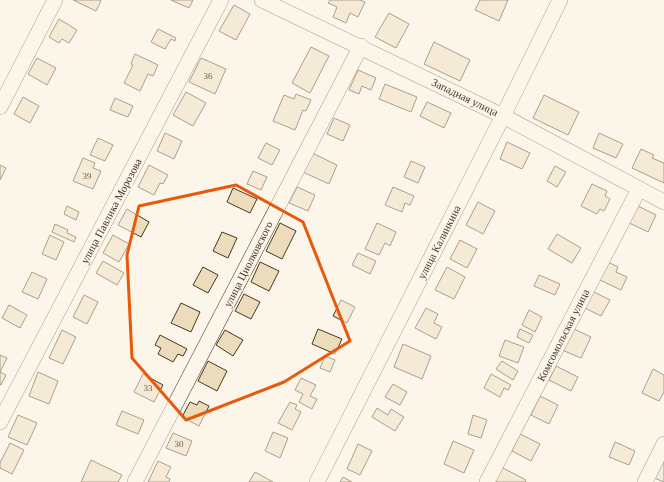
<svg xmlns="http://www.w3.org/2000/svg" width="664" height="482" font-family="Georgia,serif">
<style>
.building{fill:#ecdcbc;stroke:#4a3520}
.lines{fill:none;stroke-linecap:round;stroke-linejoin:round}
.minor-casing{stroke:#4a3520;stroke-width:16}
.minor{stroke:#fbf6e9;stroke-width:15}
.marked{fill:none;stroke:#e8590c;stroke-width:3;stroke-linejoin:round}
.labels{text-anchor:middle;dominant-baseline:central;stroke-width:3;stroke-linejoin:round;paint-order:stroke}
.number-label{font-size:9px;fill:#725f47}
.street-label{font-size:11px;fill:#4a3520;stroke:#fbf6e9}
</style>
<rect width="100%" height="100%" fill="#fbf6e9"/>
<path class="building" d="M 73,0 L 100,0 L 101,1 L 96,11 Z
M 171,0 L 193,0 L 189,8 Z
M 330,0 L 360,0 L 365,2 L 358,17 L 350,13 L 346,23 L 333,17 L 337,7 L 328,3 Z
M 480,0 L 508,0 L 499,21 L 475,10 Z
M 234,5 L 250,14 L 236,40 L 219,31 Z
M 389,13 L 409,24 L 396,48 L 375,37 Z
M 59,19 L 77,30 L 69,43 L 62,39 L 59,43 L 49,37 Z
M 158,29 L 176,38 L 175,41 L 171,39 L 165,49 L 151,42 Z
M 434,42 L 470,60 L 460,81 L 424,64 Z
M 311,47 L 329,56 L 310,93 L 292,83 Z
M 135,54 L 158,65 L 153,76 L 148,74 L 140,91 L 124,83 L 133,65 L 131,64 Z
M 37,58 L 56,68 L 47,85 L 28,74 Z
M 201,58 L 226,69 L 215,94 L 189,82 Z
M 358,70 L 376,78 L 371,90 L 362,86 L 359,94 L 349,90 Z
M 385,84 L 417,97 L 411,112 L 379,99 Z
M 186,92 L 206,103 L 193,126 L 173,115 Z
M 296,94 L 311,100 L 306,111 L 303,110 L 295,130 L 273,121 L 284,95 L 294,99 Z
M 544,95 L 579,112 L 568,135 L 533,118 Z
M 23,97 L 39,106 L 30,123 L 14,114 Z
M 115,98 L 133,106 L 128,117 L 110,110 Z
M 427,102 L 451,113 L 444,128 L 420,116 Z
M 334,118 L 350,125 L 343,141 L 327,134 Z
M 165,133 L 182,141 L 174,159 L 157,151 Z
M 599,133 L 623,144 L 616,158 L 593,148 Z
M 98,138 L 113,145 L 105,161 L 90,155 Z
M 507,142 L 530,153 L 522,169 L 500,159 Z
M 266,143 L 280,150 L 272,165 L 258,158 Z
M 641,149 L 654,155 L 652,158 L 664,163 L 664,183 L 632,168 Z
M 312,153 L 337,165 L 329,184 L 303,172 Z
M 83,158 L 95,163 L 93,168 L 101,171 L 93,189 L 73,181 Z
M 411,161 L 425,167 L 418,183 L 404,177 Z
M 0,165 L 6,168 L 0,180 Z
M 149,165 L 168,175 L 163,184 L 160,183 L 154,195 L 138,187 Z
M 555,166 L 566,172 L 557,187 L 547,181 Z
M 253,171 L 267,177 L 261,190 L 247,184 Z
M 592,184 L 607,191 L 605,196 L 610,199 L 604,211 L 600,209 L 597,214 L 581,206 Z
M 297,187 L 315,195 L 308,211 L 289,203 Z
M 393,187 L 414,196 L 410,205 L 405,203 L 402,212 L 385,205 Z
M 233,188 L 257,199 L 250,213 L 227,202 Z
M 478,202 L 495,211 L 483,234 L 466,225 Z
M 636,205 L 656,215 L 648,232 L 627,222 Z
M 67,206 L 79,212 L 76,220 L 64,214 Z
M 127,209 L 149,222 L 141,237 L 118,225 Z
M 280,223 L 296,231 L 282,259 L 266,251 Z
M 377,223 L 396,232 L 390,246 L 385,243 L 379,255 L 365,249 Z
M 55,224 L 68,230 L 67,233 L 76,237 L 74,242 L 52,232 Z
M 222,232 L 237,238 L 228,258 L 213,251 Z
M 557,234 L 581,248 L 572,263 L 548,249 Z
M 50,235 L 64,242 L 56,260 L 42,254 Z
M 113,235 L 129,244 L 119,262 L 103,253 Z
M 460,240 L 477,249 L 467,268 L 450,259 Z
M 358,253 L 376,261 L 370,274 L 352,265 Z
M 103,261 L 124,273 L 117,285 L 96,273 Z
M 260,262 L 279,271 L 269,291 L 251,282 Z
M 608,262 L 618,267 L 616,272 L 627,277 L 621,290 L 600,280 Z
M 203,267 L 218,275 L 208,293 L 193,285 Z
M 447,267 L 465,277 L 454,299 L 435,290 Z
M 32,272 L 47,279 L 38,299 L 22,292 Z
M 539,275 L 560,284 L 555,295 L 534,286 Z
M 594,292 L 610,300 L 601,316 L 585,308 Z
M 244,294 L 260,302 L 251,319 L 235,311 Z
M 84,295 L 98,302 L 87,324 L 73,317 Z
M 341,300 L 355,307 L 347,323 L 333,316 Z
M 181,303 L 200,312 L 191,332 L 171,323 Z
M 9,305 L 27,315 L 20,328 L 2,318 Z
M 426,308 L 438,314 L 434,323 L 442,327 L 436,339 L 415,328 Z
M 529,310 L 542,317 L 535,332 L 522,325 Z
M 572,328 L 591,337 L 581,358 L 562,350 Z
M 318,329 L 342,339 L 335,354 L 312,344 Z
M 520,329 L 533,335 L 529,343 L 517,337 Z
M 62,330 L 76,337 L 63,364 L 49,358 Z
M 225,330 L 243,340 L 233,356 L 216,345 Z
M 160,335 L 187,349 L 183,356 L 178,354 L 173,362 L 158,354 L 161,348 L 155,345 Z
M 505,340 L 524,347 L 518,363 L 499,356 Z
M 403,344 L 431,356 L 422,379 L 394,367 Z
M 0,355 L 7,358 L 0,372 Z
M 325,356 L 335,360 L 330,372 L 320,368 Z
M 208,361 L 227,371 L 217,391 L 198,381 Z
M 502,361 L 518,371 L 513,380 L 496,369 Z
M 556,366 L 578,377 L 571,391 L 549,380 Z
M 653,369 L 664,375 L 664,392 L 659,401 L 642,393 Z
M 0,372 L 6,375 L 1,385 L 0,384 Z
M 38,372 L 58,381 L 49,404 L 29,396 Z
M 143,374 L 163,385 L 154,402 L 134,392 Z
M 491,374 L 511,385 L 508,390 L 504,388 L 500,397 L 484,388 Z
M 301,378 L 316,385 L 310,396 L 317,399 L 312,409 L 299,402 L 303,394 L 295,390 Z
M 393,384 L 407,392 L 400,405 L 385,397 Z
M 540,396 L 558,405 L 549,424 L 531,415 Z
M 199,401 L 209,406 L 199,426 L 182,417 L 190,402 L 197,405 Z
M 290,402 L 297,405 L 295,409 L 301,412 L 292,430 L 278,423 Z
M 377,408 L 388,415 L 391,409 L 404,417 L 395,431 L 372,417 Z
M 122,411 L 144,420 L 138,434 L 116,425 Z
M 18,415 L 37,423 L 27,445 L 8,437 Z
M 473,415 L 487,420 L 481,438 L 468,434 Z
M 273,432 L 288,438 L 280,458 L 265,451 Z
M 173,433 L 192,441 L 186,456 L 166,448 Z
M 520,434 L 540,444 L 531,461 L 512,451 Z
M 453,441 L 474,450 L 464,473 L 444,464 Z
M 615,442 L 635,451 L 629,465 L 609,457 Z
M 10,443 L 24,450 L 12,474 L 0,468 L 0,463 Z
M 358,444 L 372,451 L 360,475 L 347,469 Z
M 91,460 L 122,475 L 118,482 L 81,482 Z
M 158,461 L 171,467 L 166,477 L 170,479 L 169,482 L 148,482 Z
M 661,461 L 664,462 L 664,482 L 652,477 Z
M 501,467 L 526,480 L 525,482 L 493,482 Z
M 255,472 L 273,482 L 249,482 Z
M 343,477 L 352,482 L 340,482 Z"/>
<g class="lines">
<g class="minor-casing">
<path id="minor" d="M 262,0 L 503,116 L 664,202
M 0,107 L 55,0
M 0,422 L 221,0
M 135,482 L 361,46
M 317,482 L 503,116 L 560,0
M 487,482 L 639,189
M 645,482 L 664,444"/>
</g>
<use href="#minor" class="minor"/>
</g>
<path d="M0 0H664V482H0ZM 236,185 L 303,222 L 350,341 L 284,382 L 186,420 L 132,358 L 127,255 L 139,206 Z" fill="#fbf6e9" fill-opacity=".55" fill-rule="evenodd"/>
<path class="marked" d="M 236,185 L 303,222 L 350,341 L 284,382 L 186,420 L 132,358 L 127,255 L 139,206 Z"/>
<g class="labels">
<g class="number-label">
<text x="208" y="76">36</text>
<text x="87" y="176">39</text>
<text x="148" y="388">33</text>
<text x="179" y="444">30</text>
</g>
<g class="street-label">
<text transform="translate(465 97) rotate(26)">Западная улица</text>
<text transform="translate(111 211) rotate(-62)">улица Павлика Морозова</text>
<text transform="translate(439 242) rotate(-63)">улица Калинкина</text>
<text transform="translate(248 264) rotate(-63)">улица Циолковского</text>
<text transform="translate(563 335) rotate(-63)">Комсомольская улица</text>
</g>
</g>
</svg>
